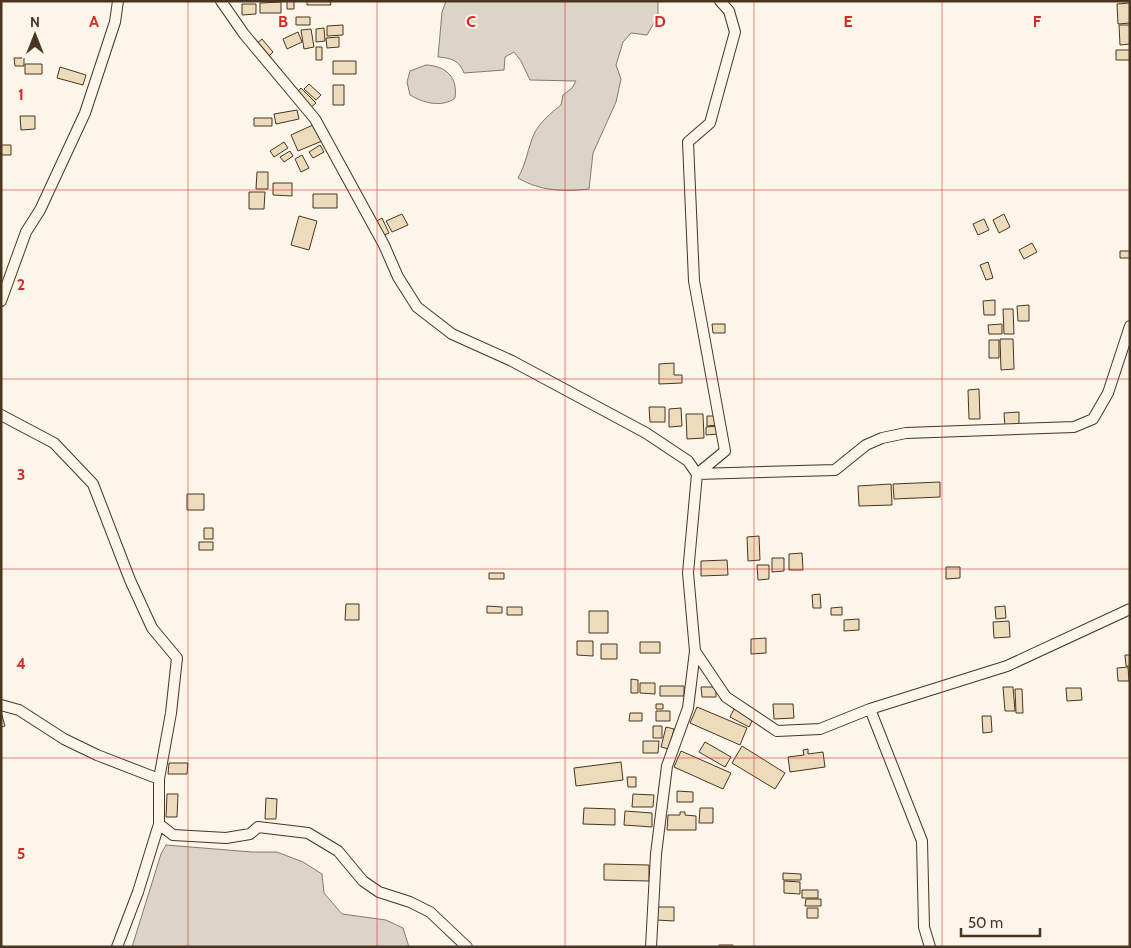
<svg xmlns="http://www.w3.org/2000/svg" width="1131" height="948" font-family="Cabin,sans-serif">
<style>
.water{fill:#dcd4c6;stroke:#887966}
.building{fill:#ecdcbc;stroke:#4a3520}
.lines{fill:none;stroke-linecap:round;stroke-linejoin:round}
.street-casing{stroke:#4a3520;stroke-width:12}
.street{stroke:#fbf6e9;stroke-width:10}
.grid{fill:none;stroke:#d62828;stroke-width:1;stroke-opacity:0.55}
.grid-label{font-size:16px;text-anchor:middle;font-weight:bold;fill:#d62828;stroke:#fbf6e9;stroke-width:4;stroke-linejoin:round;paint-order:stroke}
</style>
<rect width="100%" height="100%" fill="#fbf6e9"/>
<path class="water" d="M 446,1 L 658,1 L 658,16 L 647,35 L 631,33 L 623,42 L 616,65 L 621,79 L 616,102 L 593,153 L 589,189 C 564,192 540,191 518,178 C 526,164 528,148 534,134 C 540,122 551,113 561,105 L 563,95 L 572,88 L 576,81 L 530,80 L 521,61 L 514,52 L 505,57 L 504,70 L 464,73 C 459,60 451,58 438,57 L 442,12 Z
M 426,65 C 446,66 458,77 455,98 C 442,108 423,103 410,95 L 407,82 L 410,71 Z
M 166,845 L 252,852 L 277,852 L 303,862 L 322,874 L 324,893 L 342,914 L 386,920 L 403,928 L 409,947 L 132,947 L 161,854 Z"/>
<path class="building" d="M 287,1 L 294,1 L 294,9 L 287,9 Z
M 307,1 L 330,1 L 331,5 L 307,5 Z
M 281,2 L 281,13 L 260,13 L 260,3 Z
M 1130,3 L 1130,23 L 1118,24 L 1117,4 Z
M 242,4 L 256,4 L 256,14 L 242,15 Z
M 296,17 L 310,17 L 310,25 L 296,25 Z
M 343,25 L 343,35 L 327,36 L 327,26 Z
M 1119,25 L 1130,25 L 1130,44 L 1120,45 Z
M 324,28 L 325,41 L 316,42 L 316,29 Z
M 311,29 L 314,47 L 304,49 L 301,30 Z
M 298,32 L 302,42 L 287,49 L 283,39 Z
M 339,37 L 339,47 L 327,48 L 326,38 Z
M 262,39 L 273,52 L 267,58 L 255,45 Z
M 316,47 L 322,47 L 322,60 L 316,60 Z
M 1116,50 L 1130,50 L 1130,60 L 1116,60 Z
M 14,58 L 24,58 L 24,66 L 15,66 Z
M 333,61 L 356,61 L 356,74 L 333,74 Z
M 25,64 L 42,64 L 42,74 L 25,74 Z
M 60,67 L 86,75 L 83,85 L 57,78 Z
M 309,84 L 321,95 L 316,100 L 304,89 Z
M 333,85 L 344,85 L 344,105 L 333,105 Z
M 301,88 L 316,103 L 310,108 L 296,94 Z
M 297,110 L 299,119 L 276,124 L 274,114 Z
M 20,116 L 35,116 L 35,129 L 21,130 Z
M 254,118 L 272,118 L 272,126 L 254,126 Z
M 315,124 L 322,141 L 298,151 L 291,135 Z
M 284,142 L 288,148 L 274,157 L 270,151 Z
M 1,145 L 11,145 L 11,155 L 1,155 Z
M 320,145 L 324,152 L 313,158 L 309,152 Z
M 290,151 L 293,156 L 284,162 L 280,157 Z
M 302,155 L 309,168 L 301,172 L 295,159 Z
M 257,172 L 268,172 L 268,189 L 256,189 Z
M 273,183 L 292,183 L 292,196 L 273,195 Z
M 249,192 L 265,192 L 264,209 L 249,209 Z
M 313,194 L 337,194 L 337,208 L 313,208 Z
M 402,214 L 408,225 L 392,232 L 386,221 Z
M 1004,214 L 1010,227 L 999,233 L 993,220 Z
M 299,216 L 317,221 L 309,250 L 291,245 Z
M 382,218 L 389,233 L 382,236 L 375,222 Z
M 984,219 L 989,230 L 978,235 L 973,224 Z
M 1032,243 L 1037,252 L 1024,259 L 1019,250 Z
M 1120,251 L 1130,251 L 1130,258 L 1120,258 Z
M 988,262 L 993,278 L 986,280 L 980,265 Z
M 995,300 L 995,315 L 984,315 L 983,301 Z
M 1029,305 L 1029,321 L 1018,321 L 1017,306 Z
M 1003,309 L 1013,309 L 1014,334 L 1004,334 Z
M 712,324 L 725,324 L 725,333 L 713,333 Z
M 1002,324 L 1002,334 L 989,334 L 988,325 Z
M 1000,339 L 1013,339 L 1014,369 L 1001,370 Z
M 989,340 L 999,340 L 999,358 L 989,358 Z
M 674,363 L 674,375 L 682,375 L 682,383 L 659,384 L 659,364 Z
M 979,389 L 980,419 L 969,419 L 968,390 Z
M 649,407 L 665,407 L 665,422 L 650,422 Z
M 681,408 L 682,426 L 669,427 L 669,409 Z
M 1019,412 L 1019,427 L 1005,427 L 1004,413 Z
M 686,414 L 703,414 L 704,438 L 687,439 Z
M 707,416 L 716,416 L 717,425 L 707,426 Z
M 718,426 L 718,434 L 706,435 L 706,427 Z
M 940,482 L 940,497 L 894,499 L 893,484 Z
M 891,484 L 892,505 L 859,506 L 858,486 Z
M 187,494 L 204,494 L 204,510 L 187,510 Z
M 204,528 L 213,528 L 213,539 L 204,539 Z
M 759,536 L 760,560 L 748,561 L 747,537 Z
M 199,542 L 213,542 L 213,550 L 199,550 Z
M 802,553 L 803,570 L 789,570 L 789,554 Z
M 772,558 L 784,558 L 784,571 L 772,572 Z
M 727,560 L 728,575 L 701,576 L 701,561 Z
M 757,565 L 769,565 L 769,579 L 758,580 Z
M 946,567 L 960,567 L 960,578 L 946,579 Z
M 489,573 L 504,573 L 504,579 L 489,579 Z
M 820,594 L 821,608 L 813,608 L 812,595 Z
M 346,604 L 359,604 L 359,620 L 345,620 Z
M 487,606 L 502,607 L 502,613 L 487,613 Z
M 1005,606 L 1006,618 L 996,619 L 995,607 Z
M 507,607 L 522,607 L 522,615 L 507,615 Z
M 842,607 L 842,615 L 831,615 L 831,608 Z
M 589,611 L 608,611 L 608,633 L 589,633 Z
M 859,619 L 859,630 L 844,631 L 844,620 Z
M 1009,621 L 1010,637 L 994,638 L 993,622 Z
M 766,638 L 766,653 L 751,654 L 751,639 Z
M 577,641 L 593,641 L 593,656 L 577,655 Z
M 640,642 L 660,642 L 660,653 L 640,653 Z
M 601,644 L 617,644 L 617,659 L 601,659 Z
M 1125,655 L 1130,655 L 1130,666 L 1126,666 Z
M 1128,667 L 1129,681 L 1118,681 L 1117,668 Z
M 631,679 L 638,680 L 638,693 L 631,693 Z
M 640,683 L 655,683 L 655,694 L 640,693 Z
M 660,686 L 684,686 L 684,696 L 660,696 Z
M 701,687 L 716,687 L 716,697 L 702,697 Z
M 1003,687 L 1013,687 L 1015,711 L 1005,711 Z
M 1066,688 L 1081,688 L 1082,700 L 1067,701 Z
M 1015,689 L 1022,689 L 1023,713 L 1016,713 Z
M 656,704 L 663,704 L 663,709 L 656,709 Z
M 773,704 L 793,704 L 794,718 L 774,719 Z
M 697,707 L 747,728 L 740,745 L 690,723 Z
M 734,709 L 753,719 L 749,727 L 730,717 Z
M 656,711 L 670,711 L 670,721 L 656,721 Z
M 1,712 L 5,726 L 1,727 Z
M 630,713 L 642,713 L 642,721 L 629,721 Z
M 982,716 L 991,716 L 992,732 L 983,733 Z
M 653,726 L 662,726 L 662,738 L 653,738 Z
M 666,727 L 674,729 L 669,749 L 661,747 Z
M 643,741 L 659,741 L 658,753 L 643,753 Z
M 705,742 L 731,757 L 725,767 L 699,752 Z
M 742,746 L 785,773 L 775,789 L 732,763 Z
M 808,749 L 808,754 L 823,752 L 825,767 L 790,772 L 788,757 L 804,755 L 803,750 Z
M 681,751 L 731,773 L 723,789 L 674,767 Z
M 621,762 L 623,780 L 576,786 L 574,768 Z
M 169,763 L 188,763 L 187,774 L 168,774 Z
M 627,777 L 636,777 L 636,787 L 628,787 Z
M 677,791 L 693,792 L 693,802 L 677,802 Z
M 167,794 L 178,794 L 177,817 L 166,817 Z
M 633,794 L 654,795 L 653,807 L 632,807 Z
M 266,798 L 277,799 L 276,819 L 265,819 Z
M 584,808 L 615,809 L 615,825 L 583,824 Z
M 700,808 L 713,808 L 713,823 L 699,823 Z
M 625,811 L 652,813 L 652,827 L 624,825 Z
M 680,812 L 685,812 L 685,815 L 696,816 L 696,830 L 667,830 L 668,815 L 680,815 Z
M 604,864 L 649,865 L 649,881 L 604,880 Z
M 783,873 L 801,874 L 801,880 L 783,880 Z
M 784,881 L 800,882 L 800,894 L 784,893 Z
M 802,890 L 818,890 L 818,898 L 802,898 Z
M 806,899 L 821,899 L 821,906 L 805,906 Z
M 657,907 L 674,907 L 674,921 L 657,920 Z
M 807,908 L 818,908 L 818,918 L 807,918 Z
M 719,945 L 733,945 L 733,947 L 719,947 Z"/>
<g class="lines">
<g class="street-casing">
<path id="street" d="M 221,1 L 244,34 L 315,119 L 384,245 L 398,277 L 417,307 L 452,334 L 512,361 L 646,433 L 688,461 L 697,474 L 688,573 L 695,651 L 688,708 L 667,766 L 656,854 L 651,947
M 1,301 L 26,232 L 40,210 L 85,113 L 115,22 L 118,1
M 1,415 L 54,443 L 93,484 L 130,580 L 152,628 L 177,658 L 171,713 L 159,779 L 159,824 L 138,892 L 117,947
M 697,474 L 835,470 L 866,445 L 882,438 L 906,433 L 1074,427 L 1093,419 L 1108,393 L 1130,326
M 697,474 L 725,451 L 694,281 L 688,142 L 710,123 L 735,32 L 729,11 L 720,1
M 695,651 L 726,697 L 777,731 L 820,729 L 870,709 L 1007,666 L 1130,609
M 1,705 L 19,710 L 64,739 L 97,755 L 159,779
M 870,709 L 922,841 L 924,927 L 930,947
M 159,824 L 173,835 L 226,838 L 250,834 L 258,827 L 308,833 L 338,851 L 363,881 L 379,892 L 410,902 L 430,912 L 467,947"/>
</g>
<use href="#street" class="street"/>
</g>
<path class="grid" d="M 188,1 L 188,947M 377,1 L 377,947M 565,1 L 565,947M 754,1 L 754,947M 942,1 L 942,947M 1,190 L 1130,190M 1,379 L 1130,379M 1,569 L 1130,569M 1,758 L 1130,758"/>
<g class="grid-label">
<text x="94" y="27">A</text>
<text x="283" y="27">B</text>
<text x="471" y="27">C</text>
<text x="660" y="27">D</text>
<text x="848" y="27">E</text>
<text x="1037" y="27">F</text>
<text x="21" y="100">1</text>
<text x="21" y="290">2</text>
<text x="21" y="480">3</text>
<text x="21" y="669">4</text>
<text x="21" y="859">5</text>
</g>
<rect width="1131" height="948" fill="none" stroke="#4a3520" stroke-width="5"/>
<g transform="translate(35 35)" stroke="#fbf6e9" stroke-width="4" paint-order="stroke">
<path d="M0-4L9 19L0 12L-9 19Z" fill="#4a3520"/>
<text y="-8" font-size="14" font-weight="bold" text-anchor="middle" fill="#4a3520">N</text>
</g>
<path d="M961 928v8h79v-8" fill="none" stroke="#4a3520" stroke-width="2.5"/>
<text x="968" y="928" font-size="15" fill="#4a3520" stroke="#fbf6e9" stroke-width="4" paint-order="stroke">50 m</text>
</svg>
